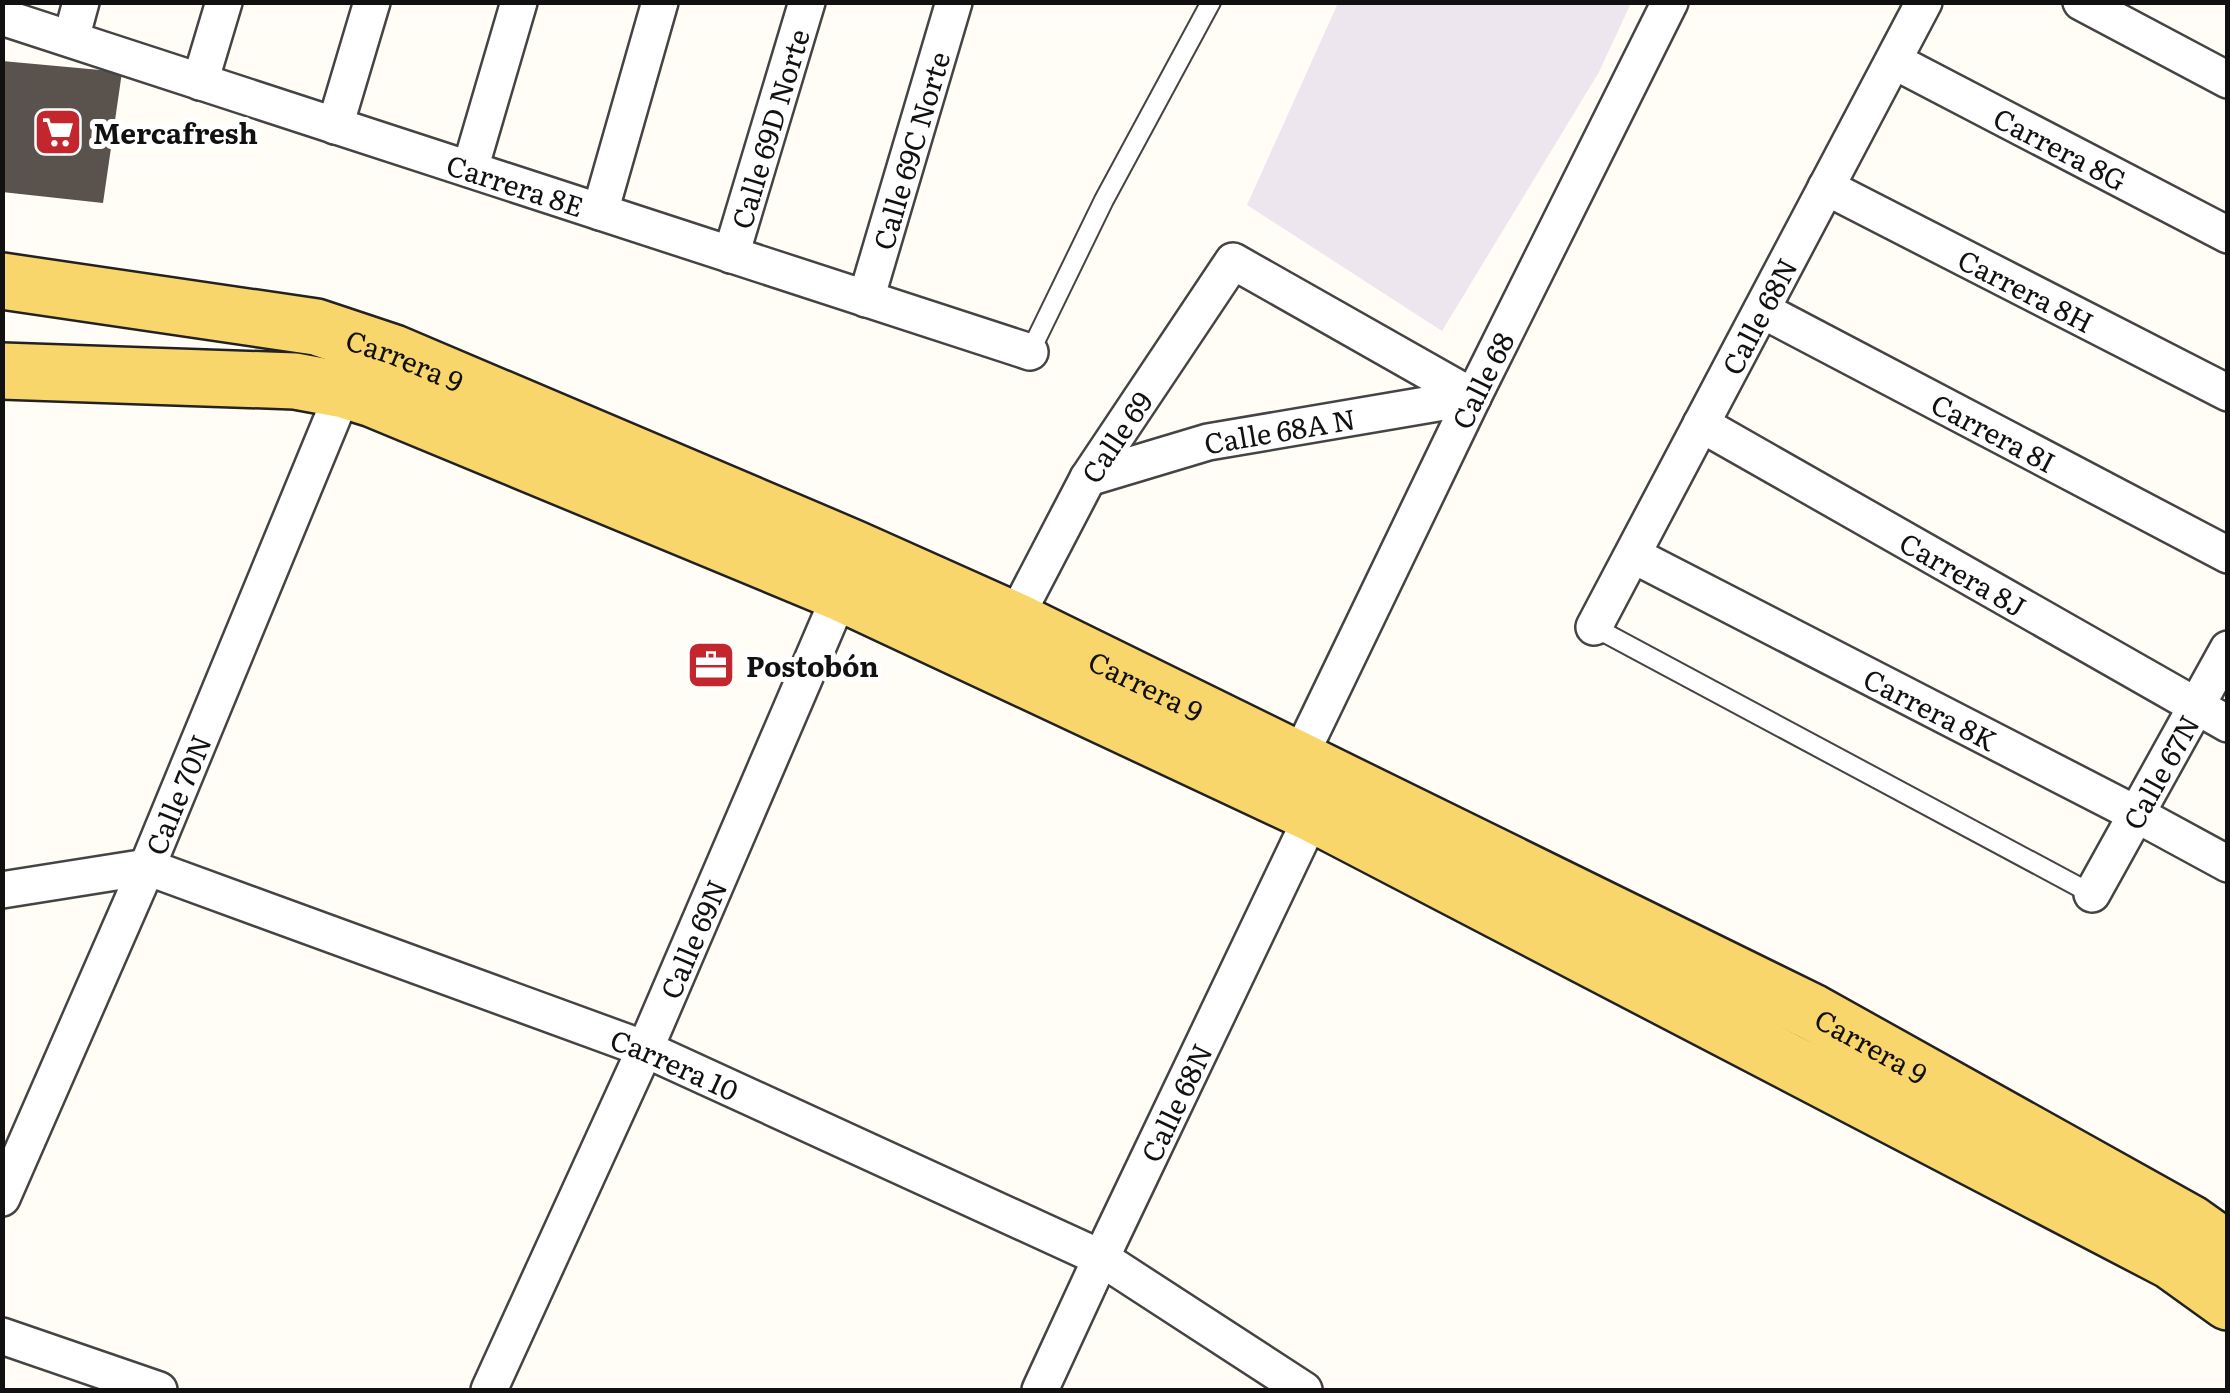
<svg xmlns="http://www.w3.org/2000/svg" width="2230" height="1393" font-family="Literata,serif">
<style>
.industrial{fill:#eee6ef}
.building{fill:#5a524d}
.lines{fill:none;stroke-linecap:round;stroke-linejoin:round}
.lane-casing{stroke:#444;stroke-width:22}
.street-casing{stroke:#444;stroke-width:40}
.primary-casing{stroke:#222;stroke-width:60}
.lane{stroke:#fff;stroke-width:18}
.street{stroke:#fff;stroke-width:35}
.primary{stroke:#f9d66b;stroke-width:55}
.labels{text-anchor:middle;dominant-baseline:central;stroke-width:10;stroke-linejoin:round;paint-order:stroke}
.street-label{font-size:28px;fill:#111;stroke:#fff}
.poi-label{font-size:28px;font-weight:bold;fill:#111;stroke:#fff;text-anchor:start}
</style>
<rect width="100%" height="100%" fill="#fffdf5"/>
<path class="industrial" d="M 1338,3 L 1631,3 L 1599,72 L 1442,331 L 1247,205 Z"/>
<path class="building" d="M 2,61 L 122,72 L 103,203 L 2,192 Z"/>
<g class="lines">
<g class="lane-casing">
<path id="lane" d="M 1030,352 L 1104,200 L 1211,2
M 1594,627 L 2092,894"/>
</g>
<g class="street-casing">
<g id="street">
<path d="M 2081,2 L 2228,80"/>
<path id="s1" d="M 2,17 L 1030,352"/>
<path d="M 71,39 L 81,2"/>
<path id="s2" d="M 1894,61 L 2228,235"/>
<path d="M 200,82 L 224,2"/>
<path d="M 335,126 L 372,2"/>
<path d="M 470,169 L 519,2"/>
<path id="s3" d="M 1826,187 L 2228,393"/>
<path d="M 600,212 L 660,2"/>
<path id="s4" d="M 731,255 L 807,2"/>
<path id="s5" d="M 866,299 L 954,2"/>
<path id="s6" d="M 1762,310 L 2228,555"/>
<path id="s7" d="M 1701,424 L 2228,724"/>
<path id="s8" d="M 1088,478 L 1208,442 L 1473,397"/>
<path id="s9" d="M 1633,555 L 2136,814 L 2228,864"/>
<path id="s10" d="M 1014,620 L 1088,478 L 1233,261 L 1473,397"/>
<path id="s11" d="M 1594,627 L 1924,2"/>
<path id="s12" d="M 1298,760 L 1473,397 L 1670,2"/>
<path id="s13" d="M 2,890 L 147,867 L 645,1049 L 1101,1258 L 1304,1390"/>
<path id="s14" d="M 2092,894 L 2228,649"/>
<path id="s15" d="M 2,1198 L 147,867 L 344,390"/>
<path d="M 2,1336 L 159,1390"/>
<path id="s16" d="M 489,1390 L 645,1049 L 841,593"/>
<path id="s17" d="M 1040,1390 L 1101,1258 L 1313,814"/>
</g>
</g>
<g class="primary-casing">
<g id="primary">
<path id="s18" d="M 2,281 L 316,327 L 394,353 L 853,548 L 1014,620 L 1812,1012 L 2190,1223 L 2228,1250"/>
<path d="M 2,371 L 295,381 L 344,390 L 373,399 L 841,593 L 1313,814 L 2171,1261 L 2228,1302"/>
</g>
</g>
<use href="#lane" class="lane"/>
<use href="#street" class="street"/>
<use href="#primary" class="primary"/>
</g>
<defs>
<g id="supermarket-square" transform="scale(2.5)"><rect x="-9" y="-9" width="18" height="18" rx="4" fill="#c4262e" stroke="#fff"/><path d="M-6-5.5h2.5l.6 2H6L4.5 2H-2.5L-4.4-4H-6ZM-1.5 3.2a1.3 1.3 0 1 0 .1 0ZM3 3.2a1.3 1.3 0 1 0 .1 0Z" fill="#fff"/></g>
<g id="office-square" transform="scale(2.5)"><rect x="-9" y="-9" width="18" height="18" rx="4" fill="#c4262e" stroke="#fff"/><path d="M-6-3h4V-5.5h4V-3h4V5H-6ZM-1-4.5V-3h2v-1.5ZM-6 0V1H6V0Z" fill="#fff"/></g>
</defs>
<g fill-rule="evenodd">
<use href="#supermarket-square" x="58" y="132"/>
<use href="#office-square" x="711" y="665"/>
</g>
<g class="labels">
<g class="street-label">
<text stroke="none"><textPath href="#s4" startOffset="132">Calle 69D Norte</textPath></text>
<text stroke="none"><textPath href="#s2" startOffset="188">Carrera 8G</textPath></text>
<text stroke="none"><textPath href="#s5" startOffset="155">Calle 69C Norte</textPath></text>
<text stroke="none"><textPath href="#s1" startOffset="540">Carrera 8E</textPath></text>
<text stroke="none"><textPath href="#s3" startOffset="225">Carrera 8H</textPath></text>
<text stroke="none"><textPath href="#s11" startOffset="352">Calle 68N</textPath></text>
<text stroke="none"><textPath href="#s18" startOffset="412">Carrera 9</textPath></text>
<text stroke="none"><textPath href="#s12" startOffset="422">Calle 68</textPath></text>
<text stroke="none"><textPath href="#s8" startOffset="198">Calle 68A N</textPath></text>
<text stroke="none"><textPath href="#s6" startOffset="262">Carrera 8I</textPath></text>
<text stroke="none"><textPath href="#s10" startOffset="210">Calle 69</textPath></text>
<text stroke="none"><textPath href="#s7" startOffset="302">Carrera 8J</textPath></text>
<text stroke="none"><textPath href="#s18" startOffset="1222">Carrera 9</textPath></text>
<text stroke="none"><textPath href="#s9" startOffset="335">Carrera 8K</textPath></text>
<text stroke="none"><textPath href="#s14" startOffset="140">Calle 67N</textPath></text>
<text stroke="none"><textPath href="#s15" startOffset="440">Calle 70N</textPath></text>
<text stroke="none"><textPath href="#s16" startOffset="495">Calle 69N</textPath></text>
<text stroke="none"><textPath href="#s18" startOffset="2032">Carrera 9</textPath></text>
<text stroke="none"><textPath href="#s13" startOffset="710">Carrera 10</textPath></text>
<text stroke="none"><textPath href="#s17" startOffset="318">Calle 68N</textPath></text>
</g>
<g class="poi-label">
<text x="93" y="132">Mercafresh</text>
<text x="746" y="665">Postobón</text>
</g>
</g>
<rect width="2230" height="1393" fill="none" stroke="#111111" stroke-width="10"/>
</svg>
